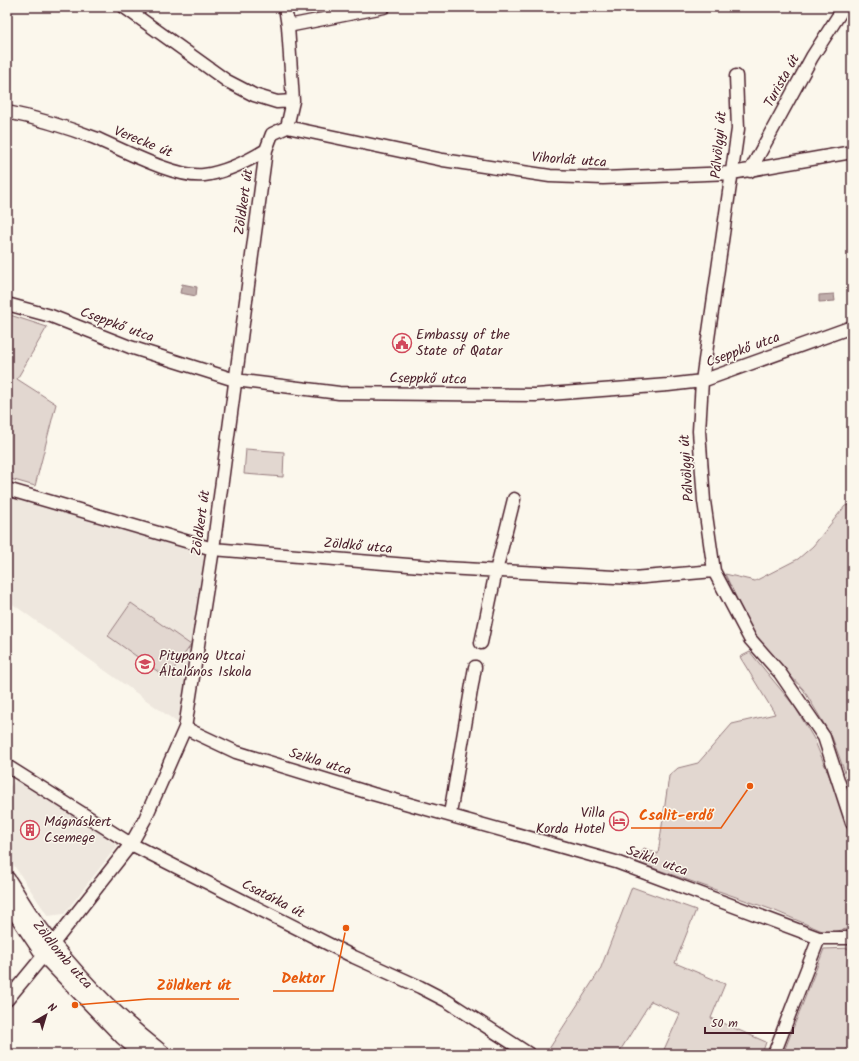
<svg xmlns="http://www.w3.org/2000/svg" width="859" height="1061" font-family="Kalam,sans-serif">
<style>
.built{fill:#eee7de}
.green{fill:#e2d7d0;stroke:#967b7e}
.water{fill:#bfadaa;stroke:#907477}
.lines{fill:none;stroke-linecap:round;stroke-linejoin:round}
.minor-casing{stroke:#4a1f2b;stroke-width:15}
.tertiary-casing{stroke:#4a1f2b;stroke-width:18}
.minor{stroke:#fbf7ec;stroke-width:12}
.tertiary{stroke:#fbf7ec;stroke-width:15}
.labels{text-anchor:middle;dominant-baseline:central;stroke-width:3;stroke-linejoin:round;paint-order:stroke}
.street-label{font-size:14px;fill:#4a1f2b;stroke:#fbf7ec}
.poi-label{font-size:14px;fill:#4a1f2b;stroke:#fbf7ec;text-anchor:start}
.leader{fill:none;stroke:#e8590c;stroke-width:1.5}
.callout-dot{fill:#e8590c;stroke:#fbf7ec;stroke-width:1.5}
.callout-label{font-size:15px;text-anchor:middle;font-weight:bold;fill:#e8590c;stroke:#fbf7ec;stroke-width:3;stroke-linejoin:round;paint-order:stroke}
</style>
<rect width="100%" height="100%" fill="#fbf7ec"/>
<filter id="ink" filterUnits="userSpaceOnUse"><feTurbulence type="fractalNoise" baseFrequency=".025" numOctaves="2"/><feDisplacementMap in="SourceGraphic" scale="8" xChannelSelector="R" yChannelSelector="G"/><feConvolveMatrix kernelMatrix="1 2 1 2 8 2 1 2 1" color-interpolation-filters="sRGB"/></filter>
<g filter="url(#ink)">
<path class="built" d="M 15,492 L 213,549 L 185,728 L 7,600 L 7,502 Z
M 17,779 L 73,812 L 117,846 L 64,914 L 48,916 L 7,855 L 7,789 Z"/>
<path class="green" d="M 7,314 L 47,327 L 17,379 L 56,404 L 35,486 L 7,478 Z
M 246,449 L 284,452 L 283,477 L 244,474 Z
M 852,504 L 852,792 L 832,737 L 803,689 L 756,639 L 725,574 L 755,581 L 798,559 L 813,546 L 845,506 Z
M 131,603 L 191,645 L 167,678 L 108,636 Z
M 750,652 L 795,707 L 814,739 L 837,795 L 852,844 L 852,928 L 827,933 L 773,910 L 636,862 L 644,848 L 658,854 L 669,776 L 678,768 L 698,763 L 732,724 L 775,714 L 740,657 Z
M 632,887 L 696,910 L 675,963 L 725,984 L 711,1018 L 766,1042 L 762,1054 L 662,1054 L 680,1014 L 651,1001 L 618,1054 L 557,1054 L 549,1049 L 600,970 Z
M 852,948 L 852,1054 L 783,1054 L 824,949 Z"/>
<path class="water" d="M 182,284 L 197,287 L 196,296 L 180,293 Z
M 834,294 L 835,301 L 819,302 L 819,295 Z"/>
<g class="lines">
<g class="minor-casing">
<path id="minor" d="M 124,7 L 227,81 L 254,95 L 277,102 L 293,101
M 288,26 L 384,7
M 736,76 L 738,129 L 702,381 L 699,431 L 704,501 L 714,571 L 750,639 L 780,673 L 824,737 L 852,823
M 7,112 C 37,118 66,127 95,138 C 121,149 177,179 204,175 C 226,172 248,161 266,150
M 287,127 L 443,160 L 550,176 L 603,178 L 732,173 L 852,152
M 750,171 L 812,57 L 844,7
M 7,304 L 51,316 L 130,347 L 235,380 L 339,393 L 536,395 L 668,385 L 702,381 L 852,327
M 7,489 L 213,549 L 445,568 L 633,578 L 714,571
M 481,643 L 496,571 L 514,499
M 185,728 L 236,752 L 373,794 L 616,862 L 819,938 L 852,938
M 7,766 L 131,844 L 354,957 L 420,987 L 447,1001 L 529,1054
M 450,814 L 475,667
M 7,1000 L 44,955 L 131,844 L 145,819 L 185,728 L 213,549 L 266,150 L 272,134 L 287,127 L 293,101 L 288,26 L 285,7
M 774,1054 L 819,938"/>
</g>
<g class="tertiary-casing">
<g id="tertiary">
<path id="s1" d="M 7,879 C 15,891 22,903 30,915 C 67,966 113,1015 163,1054"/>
<path d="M 7,900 L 44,955 L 123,1037 L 143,1054"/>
</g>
</g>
<use href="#minor" class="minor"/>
<use href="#tertiary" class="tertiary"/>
</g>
</g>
<defs>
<g id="civic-ring" transform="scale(1)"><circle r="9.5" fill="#fbf7ec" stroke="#d1495b" stroke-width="1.5"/><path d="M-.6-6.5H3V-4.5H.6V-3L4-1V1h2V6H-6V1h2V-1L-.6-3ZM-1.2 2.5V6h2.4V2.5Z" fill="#d1495b"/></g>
<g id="school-ring" transform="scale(1)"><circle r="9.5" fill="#fbf7ec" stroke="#d1495b" stroke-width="1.5"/><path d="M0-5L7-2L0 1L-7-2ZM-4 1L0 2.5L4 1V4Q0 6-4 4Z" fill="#d1495b"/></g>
<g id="hotel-ring" transform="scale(1)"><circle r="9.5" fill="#fbf7ec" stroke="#d1495b" stroke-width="1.5"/><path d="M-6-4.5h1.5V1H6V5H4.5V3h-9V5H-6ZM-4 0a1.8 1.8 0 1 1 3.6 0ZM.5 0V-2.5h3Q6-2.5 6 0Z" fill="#d1495b"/></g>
<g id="building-ring" transform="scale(1)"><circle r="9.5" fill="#fbf7ec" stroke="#d1495b" stroke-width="1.5"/><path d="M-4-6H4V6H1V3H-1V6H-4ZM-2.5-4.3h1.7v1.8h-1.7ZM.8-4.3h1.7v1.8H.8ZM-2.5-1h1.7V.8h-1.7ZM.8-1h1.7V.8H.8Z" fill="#d1495b"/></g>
</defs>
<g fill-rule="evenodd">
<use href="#civic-ring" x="402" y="343"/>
<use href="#school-ring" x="145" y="664"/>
<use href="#hotel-ring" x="619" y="821"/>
<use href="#building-ring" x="30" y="830"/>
</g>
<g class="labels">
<g class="street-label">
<text transform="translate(782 81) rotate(-61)">Turista út</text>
<text transform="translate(143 142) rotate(22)">Verecke út</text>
<text transform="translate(719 145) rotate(-85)">Pálvölgyi út</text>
<text transform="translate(569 160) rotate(4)">Vihorlát utca</text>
<text transform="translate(244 202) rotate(-82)">Zöldkert út</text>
<text transform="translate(117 325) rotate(20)">Cseppkő utca</text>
<text transform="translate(743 350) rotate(-20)">Cseppkő utca</text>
<text transform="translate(428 379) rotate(1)">Cseppkő utca</text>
<text transform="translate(687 468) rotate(-94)">Pálvölgyi út</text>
<text transform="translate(201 523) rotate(-82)">Zöldkert út</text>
<text transform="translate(358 546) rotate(5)">Zöldkő utca</text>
<text transform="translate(320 762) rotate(17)">Szikla utca</text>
<text transform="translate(657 861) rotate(20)">Szikla utca</text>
<text transform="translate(273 899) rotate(27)">Csatárka út</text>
<text stroke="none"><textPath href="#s1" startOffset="94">Zöldlomb utca</textPath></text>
</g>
<g class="poi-label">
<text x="416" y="335">Embassy of the<tspan x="416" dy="16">State of Qatar</tspan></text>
<text x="159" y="656">Pitypang Utcai<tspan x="159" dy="16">Általános Iskola</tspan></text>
<text x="605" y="813" text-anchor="end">Villa<tspan x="605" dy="16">Korda Hotel</tspan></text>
<text x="44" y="822">Mágnáskert<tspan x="44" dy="16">Csemege</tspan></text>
</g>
</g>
<path class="leader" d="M750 786L721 828H631M346 928L333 991H273M75 1005L148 999H239"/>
<g class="callout-dot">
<circle cx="750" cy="786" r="4"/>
<circle cx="346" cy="928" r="4"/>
<circle cx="75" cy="1005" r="4"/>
</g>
<g class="callout-label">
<text x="676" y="820">Csalit-erdő</text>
<text x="303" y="983">Dektor</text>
<text x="194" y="990">Zöldkert út</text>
</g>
<rect width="859" height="1061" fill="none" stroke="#fbf7ec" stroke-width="24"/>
<rect x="12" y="12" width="835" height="1037" fill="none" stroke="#4a1f2b" stroke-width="1.5" filter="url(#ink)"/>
<g transform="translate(46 1015) rotate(38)" stroke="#fbf7ec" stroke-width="3" paint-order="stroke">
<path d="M0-3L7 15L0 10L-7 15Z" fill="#4a1f2b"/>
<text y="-6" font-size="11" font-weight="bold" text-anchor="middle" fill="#4a1f2b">N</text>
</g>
<path d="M705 1027v6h88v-6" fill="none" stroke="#4a1f2b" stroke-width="2"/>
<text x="711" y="1027" font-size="12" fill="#4a1f2b" stroke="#fbf7ec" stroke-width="3" paint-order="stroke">50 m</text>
</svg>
